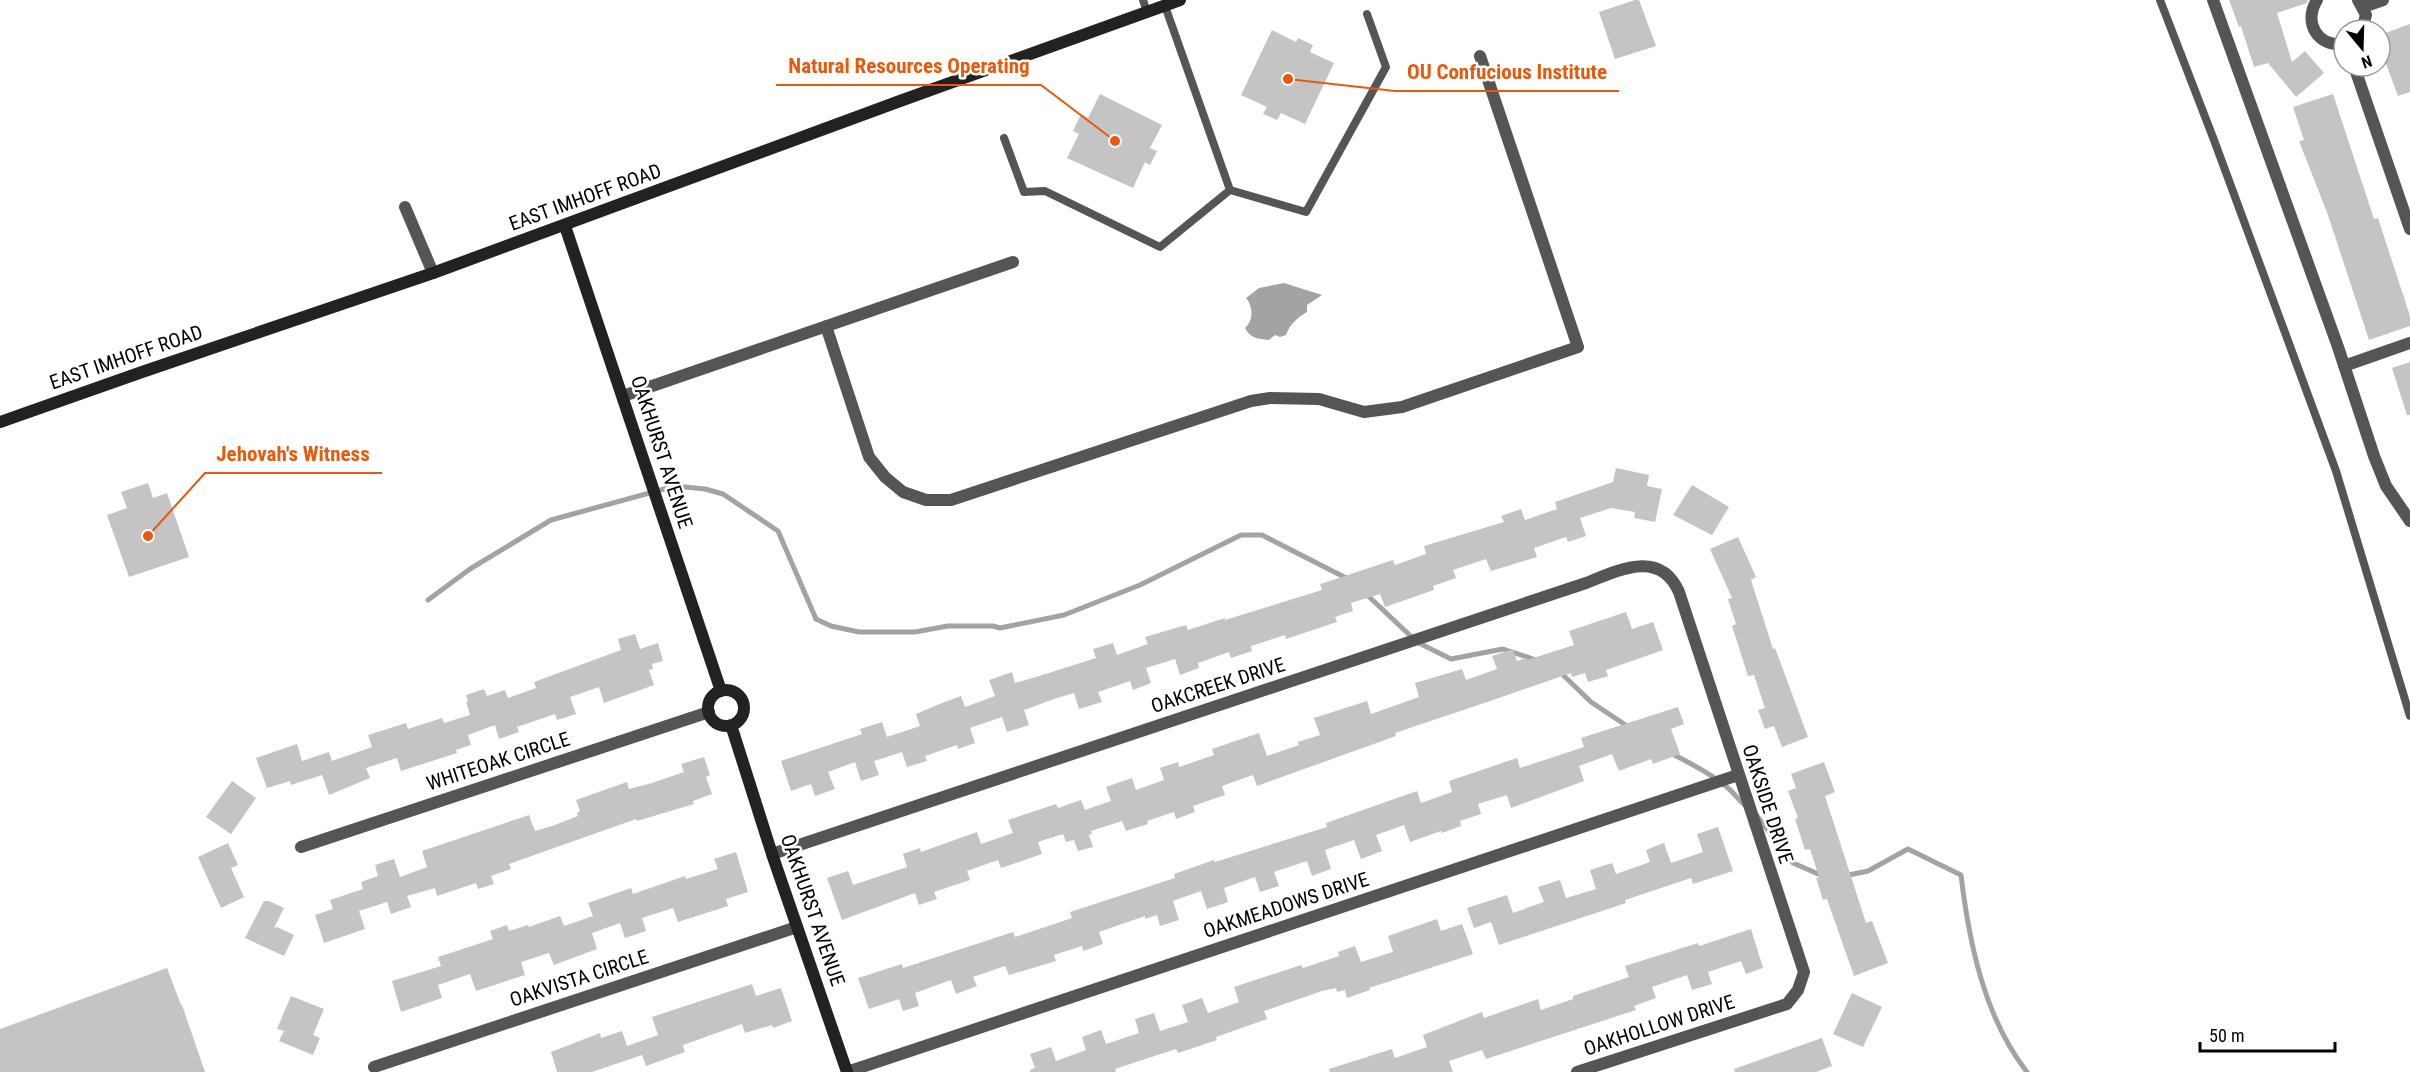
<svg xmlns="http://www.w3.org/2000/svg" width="2410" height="1072" font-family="'Roboto Condensed',sans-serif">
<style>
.water{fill:#a3a3a3}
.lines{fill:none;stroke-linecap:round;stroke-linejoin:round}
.stream{stroke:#a3a3a3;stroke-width:5}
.building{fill:#c4c4c4}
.lane{stroke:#555;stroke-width:8}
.street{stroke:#555;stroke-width:12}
.secondary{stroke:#222;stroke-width:12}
.labels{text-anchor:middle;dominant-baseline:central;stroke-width:5;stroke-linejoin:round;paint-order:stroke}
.street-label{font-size:20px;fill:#000;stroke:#fff}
.leader{fill:none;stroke:#e8590c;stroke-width:2}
.callout-dot{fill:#e8590c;stroke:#fff;stroke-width:2}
.callout-label{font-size:21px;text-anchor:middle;font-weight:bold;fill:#e8590c;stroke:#fff;stroke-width:5;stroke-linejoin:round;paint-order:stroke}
</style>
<rect width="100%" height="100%" fill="#fff"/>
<path class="water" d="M 1284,283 L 1322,295 L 1307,305 L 1307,312 C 1297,318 1290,324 1286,335 L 1280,337 L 1275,335 L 1269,340 C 1258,339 1250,338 1245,328 C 1254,320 1253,306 1246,298 L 1259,288 Z"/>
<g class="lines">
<path class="stream" d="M 1365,593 L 1417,642 L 1451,659 L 1503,649 L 1536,660
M 428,600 L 470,569 L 551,520 L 675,486 L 705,489 L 723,494 L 778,531 L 816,619 L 831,626 L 859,632 L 915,632 L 948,626 L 993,626 L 1000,628 L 1064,615 L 1140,585 L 1241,535 L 1262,535 L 1348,579
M 1560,672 L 1591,702 L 1630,728
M 1671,753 C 1691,764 1712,774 1729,789 C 1735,794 1739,801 1746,806
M 1757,816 L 1793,863 L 1823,876
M 1844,876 L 1868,871 L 1908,849 L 1961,875 C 1969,942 1984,1017 2027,1072"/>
</g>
<path class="building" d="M 1635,0 L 1639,0 L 1656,46 L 1615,59 L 1599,12 Z
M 2229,0 L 2308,0 L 2307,3 L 2277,13 L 2292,62 L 2305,51 L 2324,73 L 2296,97 L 2268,63 L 2254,67 L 2241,26 L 2239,27 Z
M 2410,24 L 2410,92 L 2398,96 L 2380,48 L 2380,35 Z
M 1272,30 L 1296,42 L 1298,38 L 1313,45 L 1310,52 L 1334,63 L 1305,124 L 1281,113 L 1277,120 L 1263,114 L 1267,107 L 1241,95 Z
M 1100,94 L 1162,125 L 1150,148 L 1157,151 L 1150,165 L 1145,162 L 1133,188 L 1067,158 L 1079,134 L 1073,131 L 1081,114 L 1088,118 Z
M 2333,94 L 2374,219 L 2378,218 L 2410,316 L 2410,326 L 2369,340 L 2328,215 L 2299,141 L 2304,140 L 2293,107 Z
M 2410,362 L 2410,415 L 2407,415 L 2392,368 Z
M 1616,468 L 1649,475 L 1647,486 L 1662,489 L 1655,522 L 1634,518 L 1635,512 L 1611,508 L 1580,518 L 1586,536 L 1568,542 L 1566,537 L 1534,548 L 1537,557 L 1491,571 L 1486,559 L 1453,570 L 1456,578 L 1433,586 L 1434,590 L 1385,607 L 1380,594 L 1351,603 L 1353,611 L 1335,617 L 1337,622 L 1286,639 L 1285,635 L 1251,646 L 1252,651 L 1231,658 L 1229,652 L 1198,663 L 1199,668 L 1180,675 L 1175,659 L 1146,668 L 1151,683 L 1133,690 L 1130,681 L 1098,692 L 1102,702 L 1079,709 L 1074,693 L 1054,699 L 1024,710 L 1029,725 L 1007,732 L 1002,717 L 970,728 L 975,743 L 958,749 L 957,745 L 925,756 L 927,761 L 907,767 L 902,752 L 874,761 L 879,775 L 861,781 L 855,762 L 828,772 L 835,789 L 815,796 L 811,784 L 791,791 L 781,761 L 862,734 L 860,729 L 882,722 L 887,737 L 920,726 L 916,714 L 942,703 L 961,696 L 965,707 L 995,696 L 989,680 L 1012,672 L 1015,683 L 1036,677 L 1096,658 L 1093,649 L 1113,643 L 1117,655 L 1148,644 L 1145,637 L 1186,625 L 1188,630 L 1225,618 L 1225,620 L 1322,590 L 1320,584 L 1342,577 L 1393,560 L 1395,565 L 1426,554 L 1424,546 L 1504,522 L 1501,516 L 1521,509 L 1525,520 L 1557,509 L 1555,502 L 1613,482 Z
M 148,483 L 153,498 L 167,493 L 189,557 L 129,577 L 107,515 L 127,508 L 121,492 Z
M 1692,485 L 1729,507 L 1712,535 L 1673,515 Z
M 1738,537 L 1756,577 L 1751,580 L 1773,649 L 1775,648 L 1808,737 L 1782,747 L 1774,726 L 1765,729 L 1758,710 L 1765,708 L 1754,675 L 1748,676 L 1732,626 L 1736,624 L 1728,599 L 1732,598 L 1710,549 Z
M 1626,612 L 1632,629 L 1653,622 L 1663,650 L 1606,670 L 1608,676 L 1588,682 L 1585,673 L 1572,677 L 1571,673 L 1493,700 L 1395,733 L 1396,736 L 1257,786 L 1253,775 L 1222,786 L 1225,795 L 1193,806 L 1195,812 L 1176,819 L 1174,812 L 1147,821 L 1148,824 L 1126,831 L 1122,821 L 1091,831 L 1092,834 L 1089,835 L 1093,847 L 1078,851 L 1074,840 L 1066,842 L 1063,834 L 1038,842 L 1042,854 L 1001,868 L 998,860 L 967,871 L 970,880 L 934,892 L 937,899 L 919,905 L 915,893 L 842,920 L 827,878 L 848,871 L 853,885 L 907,867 L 903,854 L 920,848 L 921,852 L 977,832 L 981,844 L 1013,833 L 1008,820 L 1056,804 L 1058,808 L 1081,800 L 1085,810 L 1111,801 L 1106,787 L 1132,778 L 1136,790 L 1164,780 L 1160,768 L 1178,762 L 1179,767 L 1214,755 L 1212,749 L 1259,733 L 1267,756 L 1299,745 L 1298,742 L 1320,735 L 1314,718 L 1367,701 L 1371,714 L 1419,697 L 1415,683 L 1462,669 L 1466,680 L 1497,669 L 1492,656 L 1513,649 L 1517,661 L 1526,658 L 1527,660 L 1574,645 L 1569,631 Z
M 635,634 L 640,649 L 658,643 L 663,661 L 652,664 L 653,669 L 649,670 L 654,685 L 604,703 L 599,687 L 570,697 L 576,714 L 557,720 L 555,714 L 517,727 L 519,732 L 499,739 L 495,725 L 468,735 L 471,745 L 456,750 L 457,753 L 401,771 L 397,758 L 366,768 L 370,778 L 329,795 L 322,775 L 291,785 L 290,781 L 267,788 L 256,758 L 297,744 L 302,761 L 329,752 L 332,761 L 372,747 L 368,735 L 406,723 L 408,729 L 442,718 L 444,723 L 470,715 L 466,702 L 468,702 L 466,695 L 484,689 L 487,696 L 505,690 L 508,698 L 536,688 L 534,682 L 621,650 L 618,639 Z
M 1678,707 L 1684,724 L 1671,729 L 1680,754 L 1653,764 L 1651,759 L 1619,771 L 1612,754 L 1579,766 L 1584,781 L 1511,808 L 1507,795 L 1478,804 L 1481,814 L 1460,821 L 1461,826 L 1442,833 L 1441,831 L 1410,842 L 1404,825 L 1376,835 L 1382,851 L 1361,859 L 1354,840 L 1325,850 L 1331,869 L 1312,876 L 1307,861 L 1274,872 L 1279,886 L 1260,892 L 1255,877 L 1224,888 L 1228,902 L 1207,909 L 1201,891 L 1173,901 L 1179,920 L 1160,926 L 1157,915 L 1145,919 L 1145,916 L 1099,932 L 1103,944 L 1083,951 L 1082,946 L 1054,955 L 1056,961 L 1009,975 L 1005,966 L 973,977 L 977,986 L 956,994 L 951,980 L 915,993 L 919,1006 L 903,1011 L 899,999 L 869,1009 L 858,978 L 902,964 L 903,968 L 1013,932 L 1015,937 L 1072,918 L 1070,912 L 1175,878 L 1174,874 L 1214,860 L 1215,862 L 1327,827 L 1326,823 L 1417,791 L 1421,803 L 1452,792 L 1449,781 L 1517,758 L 1520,768 L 1584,747 L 1581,738 Z
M 704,757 L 710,775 L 706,777 L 712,794 L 693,801 L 694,804 L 637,821 L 636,819 L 509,864 L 511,869 L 491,876 L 494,884 L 478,889 L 476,883 L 437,896 L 435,888 L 407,896 L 411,907 L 391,914 L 387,902 L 359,911 L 365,929 L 324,943 L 315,915 L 333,909 L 330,900 L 363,889 L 361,882 L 378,876 L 375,865 L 394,859 L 400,877 L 427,867 L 422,851 L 529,815 L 535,831 L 552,826 L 578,816 L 577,813 L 580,811 L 576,800 L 627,782 L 629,789 L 652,783 L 684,772 L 681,764 Z
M 1824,762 L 1835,792 L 1825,796 L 1866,923 L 1872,921 L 1888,963 L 1854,976 L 1827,899 L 1823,900 L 1816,878 L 1819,877 L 1810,849 L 1805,850 L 1795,819 L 1798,818 L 1788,791 L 1796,788 L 1791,774 Z
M 232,781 L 256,798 L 231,834 L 206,817 Z
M 1718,827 L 1733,871 L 1693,884 L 1691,878 L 1625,900 L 1626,903 L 1499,945 L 1491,922 L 1474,928 L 1467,908 L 1507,895 L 1513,913 L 1544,902 L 1538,887 L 1560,880 L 1566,898 L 1596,889 L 1590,870 L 1612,863 L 1616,874 L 1650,862 L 1646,850 L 1664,843 L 1671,863 L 1703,852 L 1697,834 Z
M 228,843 L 238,865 L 231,868 L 244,897 L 221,908 L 198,857 Z
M 736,852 L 748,892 L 726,899 L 728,906 L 678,922 L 673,908 L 642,918 L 646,931 L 625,938 L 620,923 L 592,933 L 597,949 L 554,965 L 549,953 L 521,962 L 525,975 L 476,991 L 470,974 L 438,985 L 442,998 L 401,1012 L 392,981 L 441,966 L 438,957 L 493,939 L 490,931 L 507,925 L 509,931 L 528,925 L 529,927 L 560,916 L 564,926 L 593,916 L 588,903 L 631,888 L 633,894 L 685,876 L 686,879 L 718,869 L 714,859 Z
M 264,901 L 269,901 L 284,908 L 274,928 L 277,927 L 294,935 L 284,956 L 245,938 Z
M 1437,919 L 1441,931 L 1462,924 L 1473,954 L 1369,988 L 1370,990 L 1347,998 L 1345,990 L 1337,992 L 1336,988 L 1322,991 L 1264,1011 L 1267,1019 L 1216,1037 L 1217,1040 L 1178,1053 L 1176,1049 L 1115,1069 L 1116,1072 L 1030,1072 L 1030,1070 L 1035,1068 L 1030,1054 L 1051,1047 L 1056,1061 L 1086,1050 L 1082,1037 L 1101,1030 L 1106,1044 L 1139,1033 L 1135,1019 L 1154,1013 L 1160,1031 L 1188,1022 L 1182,1005 L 1202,998 L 1208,1013 L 1239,1002 L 1234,987 L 1301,965 L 1303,968 L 1339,956 L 1338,952 L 1355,946 L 1361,962 L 1393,952 L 1388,936 Z
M 1751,929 L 1763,968 L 1746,974 L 1741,961 L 1708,972 L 1712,984 L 1692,990 L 1687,975 L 1652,987 L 1656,998 L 1634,1006 L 1636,1010 L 1486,1059 L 1482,1050 L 1449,1061 L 1453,1072 L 1330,1072 L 1329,1069 L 1392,1049 L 1395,1058 L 1427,1047 L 1423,1035 L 1482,1012 L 1484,1018 L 1538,999 L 1541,1010 L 1573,999 L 1573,996 L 1629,977 L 1625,966 L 1698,943 L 1699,946 Z
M 167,968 L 181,1005 L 182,1005 L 205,1072 L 0,1072 L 0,1029 Z
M 752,984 L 756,996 L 781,988 L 792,1021 L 773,1028 L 772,1025 L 745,1033 L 742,1024 L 683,1045 L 685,1052 L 646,1066 L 642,1055 L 592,1072 L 557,1072 L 551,1052 L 600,1033 L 601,1038 L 622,1031 L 627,1046 L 658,1035 L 652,1017 Z
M 1852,993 L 1882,1007 L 1863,1047 L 1833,1034 Z
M 291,996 L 324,1009 L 313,1035 L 320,1038 L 313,1055 L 279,1041 L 284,1031 L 277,1029 Z
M 1822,1038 L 1832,1066 L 1816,1072 L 1735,1072 L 1734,1069 Z"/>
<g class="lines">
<path class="lane" d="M 1143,0 L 1147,12
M 2160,0 L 2214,140 L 2336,471 L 2410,716
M 1004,138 L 1024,192 L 1045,191 L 1160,247 L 1230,190 L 1165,6
M 1230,190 L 1306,212 L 1386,67 L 1367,14"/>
<path class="street" d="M 2213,0 L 2338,347 L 2374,456 L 2386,486 L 2410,521
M 2317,0 C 2303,22 2317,47 2344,44
M 2358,0 L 2366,15 L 2362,30
M 2363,7 L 2383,0
M 2354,66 L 2410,229
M 405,207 L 433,273
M 826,326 L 869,457 L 885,477 L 903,492 L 926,500 L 951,500 L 1251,401 L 1270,398 L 1319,399 L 1364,412 L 1402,407 L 1578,347 L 1480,56
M 2344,366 L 2410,343
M 623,396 L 1013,262
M 301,847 L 709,712
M 772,854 L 1586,583 C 1619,570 1660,549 1679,592 L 1804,972 L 1798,990 L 1787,1004 L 1577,1072
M 374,1067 L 797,927
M 847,1072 L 1738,775"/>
<path class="secondary" d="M 565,226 L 721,691
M 0,422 L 142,372 L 433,273 L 900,101 L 1180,0
M708 708a18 18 0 1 1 36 0a18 18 0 1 1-36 0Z
M 731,725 L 772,854 L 847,1072"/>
</g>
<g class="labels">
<g class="street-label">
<text transform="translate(585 197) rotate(-20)">EAST IMHOFF ROAD</text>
<text transform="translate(126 357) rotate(-19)">EAST IMHOFF ROAD</text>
<text transform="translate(662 452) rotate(72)">OAKHURST AVENUE</text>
<text transform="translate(1218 685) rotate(-18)">OAKCREEK DRIVE</text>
<text transform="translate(498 761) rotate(-18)">WHITEOAK CIRCLE</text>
<text transform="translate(1768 804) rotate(72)">OAKSIDE DRIVE</text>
<text transform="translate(1286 905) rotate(-18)">OAKMEADOWS DRIVE</text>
<text transform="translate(813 910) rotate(71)">OAKHURST AVENUE</text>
<text transform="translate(579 978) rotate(-18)">OAKVISTA CIRCLE</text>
<text transform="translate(1659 1025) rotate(-18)">OAKHOLLOW DRIVE</text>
</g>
</g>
<path class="leader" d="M1115 141L1041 85H776M1288 79L1395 91H1619M148 536L205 473H382"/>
<g class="callout-dot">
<circle cx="1115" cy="141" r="6"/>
<circle cx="1288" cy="79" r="6"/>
<circle cx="148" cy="536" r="6"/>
</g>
<g class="callout-label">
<text x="909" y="73">Natural Resources Operating</text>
<text x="1507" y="79">OU Confucious Institute</text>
<text x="293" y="461">Jehovah's Witness</text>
</g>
<g transform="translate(2362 48) rotate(161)"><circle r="28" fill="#ffffff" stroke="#999999" stroke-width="1.5"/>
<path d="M0-4.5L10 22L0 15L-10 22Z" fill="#000000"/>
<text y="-9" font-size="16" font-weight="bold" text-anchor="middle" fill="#000000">N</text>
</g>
<path d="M2200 1042v9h135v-9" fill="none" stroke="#000000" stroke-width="3"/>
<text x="2209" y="1042" font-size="18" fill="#000000" stroke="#ffffff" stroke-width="4.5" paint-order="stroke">50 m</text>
</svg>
